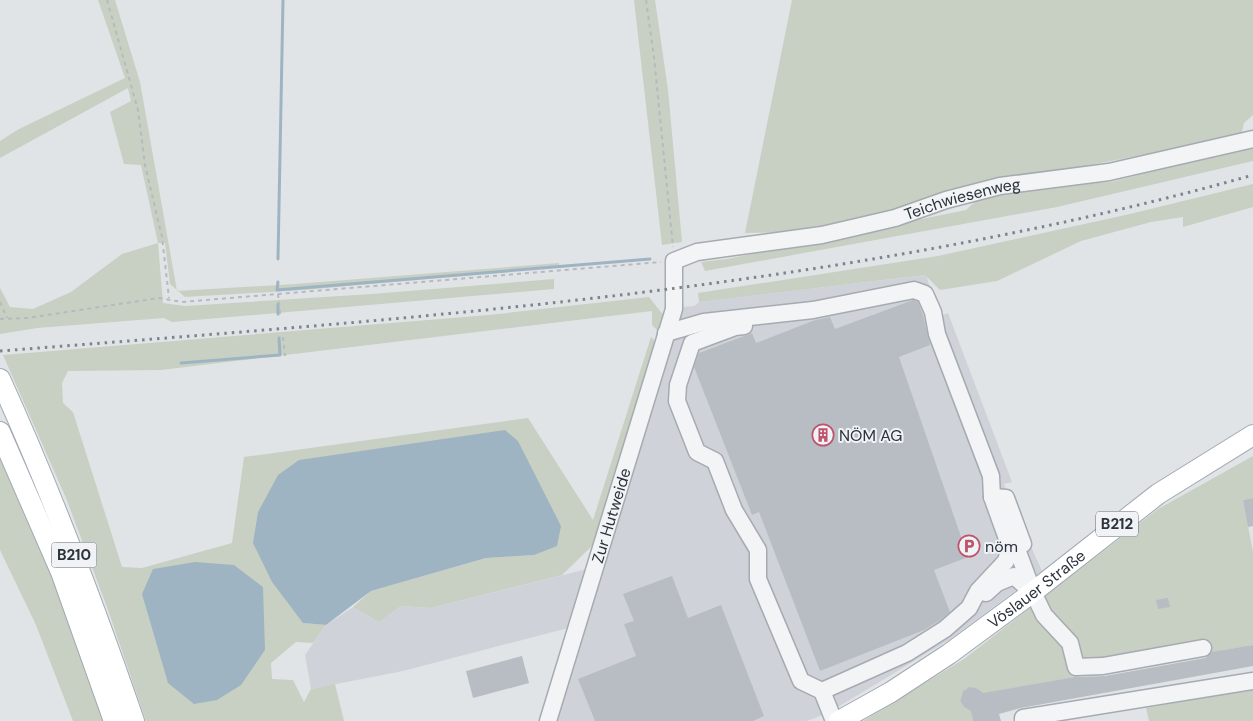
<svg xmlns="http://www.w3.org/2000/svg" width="1253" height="721" font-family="'DM Sans',sans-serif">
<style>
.built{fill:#cfd3d9}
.green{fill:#c7d0c2}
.water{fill:#9fb4c3}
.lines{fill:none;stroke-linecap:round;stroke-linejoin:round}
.stream{stroke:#9fb4c3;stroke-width:3}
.building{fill:#b8bdc4}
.minor-casing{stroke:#a6abb1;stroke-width:19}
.major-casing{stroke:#a1a9b2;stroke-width:22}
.path{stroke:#b6babe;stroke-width:2;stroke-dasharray:4 4;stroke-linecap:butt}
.minor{stroke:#f2f4f6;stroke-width:16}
.major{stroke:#fff;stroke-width:20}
.rail{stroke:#7c858f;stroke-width:3;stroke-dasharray:2.5 5;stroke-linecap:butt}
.labels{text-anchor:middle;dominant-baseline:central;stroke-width:4;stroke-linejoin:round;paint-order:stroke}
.shield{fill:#f0f2f5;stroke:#666c74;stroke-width:1}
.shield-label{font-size:15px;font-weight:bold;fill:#2b333d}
.street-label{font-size:16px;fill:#2b333d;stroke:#f0f2f5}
.poi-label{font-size:16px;fill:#2b333d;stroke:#f0f2f5;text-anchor:start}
</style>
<rect width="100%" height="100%" fill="#e0e4e7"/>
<path class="built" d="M 926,275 L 940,316 L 948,313 L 1012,482 L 1004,484 L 1024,539 L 1029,542 L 1042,571 L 949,640 L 828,713 L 807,721 L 557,721 L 587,620 L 568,628 L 403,671 L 311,689 L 305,655 L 326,625 L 353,607 L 379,622 L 401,606 L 431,608 L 603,565 L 681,307 L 694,306 L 699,302 Z"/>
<path class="green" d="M 98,0 L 115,0 L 140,82 L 177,291 L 295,284 L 559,263 L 559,267 L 304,290 L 185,297 L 170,284 L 165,243 L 158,243 L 163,303 L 185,306 L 372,294 L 554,279 L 554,289 L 172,322 L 164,318 L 37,328 L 0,334 L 0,288 L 10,307 L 33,309 L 71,292 L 122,254 L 158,243 L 141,165 L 124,164 L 110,112 L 131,101 L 128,88 L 0,158 L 0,141 L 19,129 L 125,78 Z
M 634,0 L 655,0 L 668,90 L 682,242 L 662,245 Z
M 792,0 L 1253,0 L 1253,115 L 1244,123 L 1241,136 L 1033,176 L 883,213 L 793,232 L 745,233 Z
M 1253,146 L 1253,161 L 1057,207 L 705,271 L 701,262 L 727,259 L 966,210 L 977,200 L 1052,186 L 1111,182 Z
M 1253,184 L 1253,207 L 1183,227 L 1183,217 L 1151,222 L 1081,241 L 997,281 L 940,290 L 925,275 L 699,302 L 698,293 L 938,256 L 1130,214 Z
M 649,297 L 664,316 L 659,332 L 652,325 L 652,311 L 161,370 L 68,371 L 62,383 L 63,403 L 73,412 L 122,567 L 142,568 L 232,543 L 244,457 L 528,418 L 593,520 L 651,337 L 656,342 L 594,544 L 562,575 L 431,608 L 401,606 L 379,622 L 353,607 L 371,591 L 486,558 L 534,555 L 518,441 L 303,623 L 326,625 L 313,643 L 296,642 L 271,663 L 272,679 L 293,680 L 304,702 L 311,689 L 335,684 L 344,721 L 146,721 L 107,607 L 66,498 L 3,355 L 489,315 Z
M 0,453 L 69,619 L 103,721 L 73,721 L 36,625 L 0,550 Z
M 1253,456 L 1253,498 L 1243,500 L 1253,552 L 1253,645 L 981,694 C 976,687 970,685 963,691 L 960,701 L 964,707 L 971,710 L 973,721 L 863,721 L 964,659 L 1158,509 Z
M 1253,688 L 1253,721 L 1149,721 L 1146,708 Z"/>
<path class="water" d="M 505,430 L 518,441 L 561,526 L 557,546 L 534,555 L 486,558 L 371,591 L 326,625 L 303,623 L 272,582 L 253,543 L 258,512 L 278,475 L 299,460 Z
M 195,562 L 234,565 L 263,587 L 265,650 L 241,685 L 217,700 L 194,704 L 168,683 L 142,594 L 153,569 Z"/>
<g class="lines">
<path class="stream" d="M 278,259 L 283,0
M 278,282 L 277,290 L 650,259
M 278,304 L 278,314
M 181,363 L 280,355 L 279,338"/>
</g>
<path class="building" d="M 913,300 L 918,302 L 923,315 L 930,345 L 899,357 L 968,557 L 934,570 L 950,612 L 939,621 L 924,630 L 820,671 L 759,512 L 752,515 L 694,367 L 699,353 L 752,333 L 756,343 L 815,320 L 830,317 L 835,329 Z
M 1253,498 L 1253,526 L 1248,527 L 1243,500 Z
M 672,576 L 688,618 L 721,605 L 764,716 L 753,721 L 595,721 L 578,679 L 636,656 L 624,624 L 634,621 L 623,594 Z
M 1168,598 L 1170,607 L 1158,609 L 1156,600 Z
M 1253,645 L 1253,666 L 1021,708 L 999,714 L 1001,721 L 973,721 L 971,711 L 964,707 L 960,701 L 963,691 L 969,687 L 976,688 L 983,693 L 1075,677 L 1105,676 L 1205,658 L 1212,652 Z
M 522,656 L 529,683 L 473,698 L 466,671 Z"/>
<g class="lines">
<g class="minor-casing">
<g id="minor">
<path d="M 744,326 L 735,327 L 692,343 L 678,385 L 677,401 L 697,452 L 715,461 L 734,510 L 758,550 L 758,579 L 801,681 L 822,691"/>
<path d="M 666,333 L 704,322 L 813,310 L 914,290 L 925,294 L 933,312 L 937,334 L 991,476 L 992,497 L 1010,547 L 1006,561 L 978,591 L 969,608 L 945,629 L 907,653 L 822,691 L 834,721"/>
<path d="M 992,497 L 1006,498 L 1023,544"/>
<path d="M 1012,536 L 1033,592 L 1044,615 L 1070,643 L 1076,667 L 1103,666 L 1203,648"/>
<path d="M 986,593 L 997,583 L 1014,576 L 1031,591"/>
<path id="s1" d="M 548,721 L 674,309 L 674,261 L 697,252 L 822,235 L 895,218 L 946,200 L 1000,186 L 1109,172 L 1253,139"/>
<path d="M 1023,721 L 1023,718 L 1253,681"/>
</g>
</g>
<g class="major-casing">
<g id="major">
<path d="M 0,379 C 51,491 94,605 134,721"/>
<path d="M 0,432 L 61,572 L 114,721"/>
<path id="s2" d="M 839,721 L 891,692 L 949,654 L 1033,592 L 1158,494 L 1253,435"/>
</g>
</g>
<path class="path" d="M 107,0 L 138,110 L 145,165 L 162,237 L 169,298
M 646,0 L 654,57 L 673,247
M 278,294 L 280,314
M 0,302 L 7,318
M 0,319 L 27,318 L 159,298 L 182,302 L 661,262
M 283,337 L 285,356"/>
<use href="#minor" class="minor"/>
<use href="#major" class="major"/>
<path class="rail" d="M 0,351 C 420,318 845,290 1253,175"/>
</g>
<defs>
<g id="building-ring" transform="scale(1.125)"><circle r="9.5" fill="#f0f2f5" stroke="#be536c" stroke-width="1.5"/><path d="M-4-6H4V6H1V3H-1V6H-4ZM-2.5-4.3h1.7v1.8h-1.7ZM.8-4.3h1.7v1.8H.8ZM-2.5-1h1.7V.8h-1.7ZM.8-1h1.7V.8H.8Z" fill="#be536c"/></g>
<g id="parking-ring" transform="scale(1.125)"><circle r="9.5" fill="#f0f2f5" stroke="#be536c" stroke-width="1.5"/><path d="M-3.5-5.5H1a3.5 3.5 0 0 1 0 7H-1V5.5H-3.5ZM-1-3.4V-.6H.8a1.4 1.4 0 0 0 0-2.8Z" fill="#be536c"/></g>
</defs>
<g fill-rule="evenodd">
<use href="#building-ring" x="823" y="435"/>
<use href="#parking-ring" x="969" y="546"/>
</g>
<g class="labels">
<g class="shield">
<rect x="1096" y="511.5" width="42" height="25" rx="4"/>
<rect x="51.5" y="542.5" width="45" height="25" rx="4"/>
</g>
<g class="shield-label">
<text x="1117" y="524">B212</text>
<text x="74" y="555">B210</text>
</g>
<g class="street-label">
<text stroke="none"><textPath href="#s1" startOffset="775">Teichwiesenweg</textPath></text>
<text stroke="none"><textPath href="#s1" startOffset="215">Zur Hutweide</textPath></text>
<text stroke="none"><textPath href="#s2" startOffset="238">Vöslauer Straße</textPath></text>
</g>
<g class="poi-label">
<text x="839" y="435">NÖM AG</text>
<text x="985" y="546">nöm</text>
</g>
</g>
</svg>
